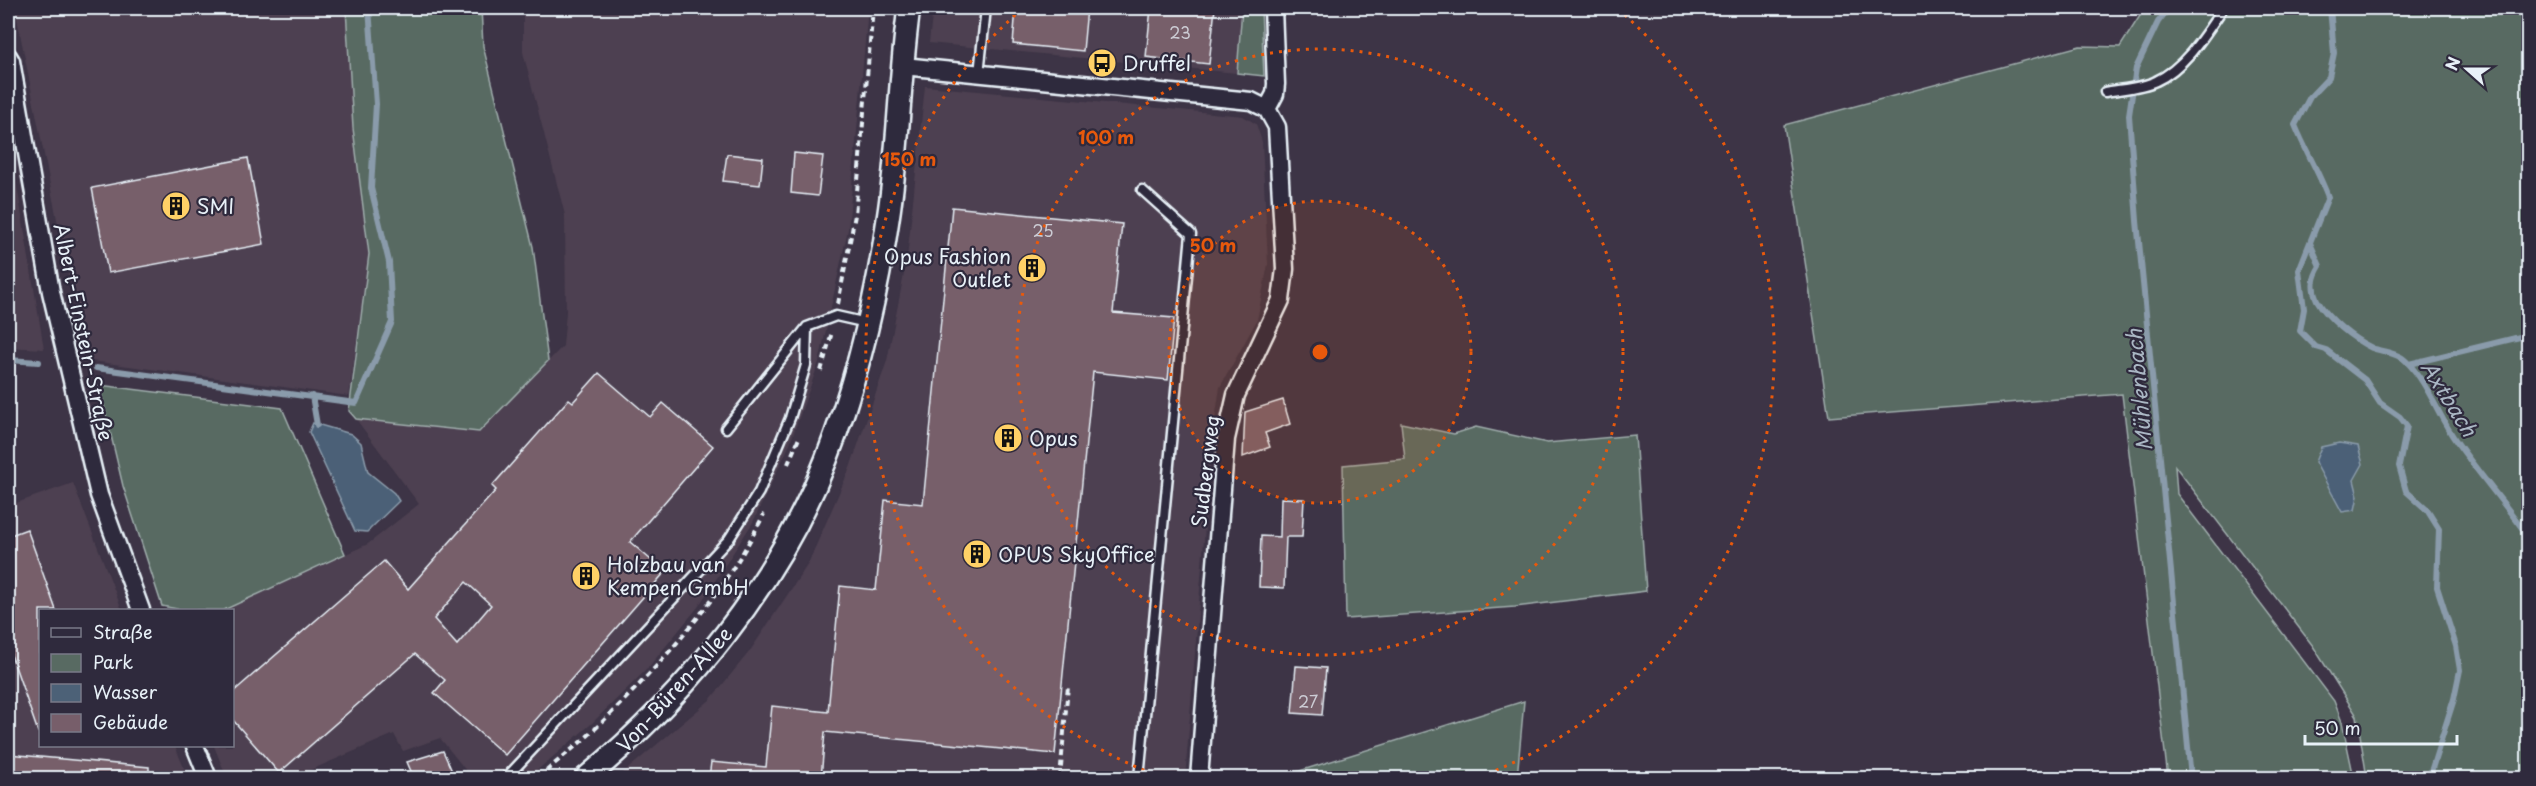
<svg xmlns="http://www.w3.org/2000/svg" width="2536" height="786" font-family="'Playpen Sans',sans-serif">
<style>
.built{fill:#4e4151}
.green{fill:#586a62;stroke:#a0aead;stroke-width:1.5}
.water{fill:#4c6177;stroke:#8a9bab;stroke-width:1.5}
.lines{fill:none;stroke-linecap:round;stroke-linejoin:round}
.stream{stroke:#8a9bab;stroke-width:6}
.building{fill:#775e6a;stroke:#e8f1f8;stroke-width:1.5;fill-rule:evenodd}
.service-casing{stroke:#e8f1f8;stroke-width:13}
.minor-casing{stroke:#e8f1f8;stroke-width:21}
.tertiary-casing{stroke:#e8f1f8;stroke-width:26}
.path{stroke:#e8f1f8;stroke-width:4;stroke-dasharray:6 4.5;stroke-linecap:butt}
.service{stroke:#2f2a3d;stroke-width:8}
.minor{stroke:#2f2a3d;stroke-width:16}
.tertiary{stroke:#2f2a3d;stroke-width:21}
.ring{fill:none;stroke:#e8590c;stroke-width:3;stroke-dasharray:3 6}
.labels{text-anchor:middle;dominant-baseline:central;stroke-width:4.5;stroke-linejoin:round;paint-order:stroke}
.number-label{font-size:16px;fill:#ccccd4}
.poi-label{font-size:20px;fill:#e8f1f8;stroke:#2f2a3d;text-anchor:start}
.street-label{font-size:20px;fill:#e8f1f8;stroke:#2f2a3d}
.water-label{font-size:21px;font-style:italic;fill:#aab7c4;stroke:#2f2a3d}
.centre{fill:#e8590c;stroke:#2f2a3d;stroke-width:3}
.ring-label{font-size:18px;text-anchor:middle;font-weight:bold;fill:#e8590c;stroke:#2f2a3d;stroke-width:4.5;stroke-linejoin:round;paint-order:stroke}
</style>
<rect width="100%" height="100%" fill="#3d3446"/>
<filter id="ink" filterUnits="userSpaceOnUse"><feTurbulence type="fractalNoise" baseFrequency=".0167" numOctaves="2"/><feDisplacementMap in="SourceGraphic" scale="12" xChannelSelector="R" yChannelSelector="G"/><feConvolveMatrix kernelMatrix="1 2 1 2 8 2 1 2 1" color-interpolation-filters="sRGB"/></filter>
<g filter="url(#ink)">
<path class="built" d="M 15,8 L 346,8 L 353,128 L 369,254 L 349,396 L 85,360 Z
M 523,8 L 868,8 L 848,229 L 819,362 L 789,446 L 753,522 L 698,607 L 647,669 L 590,725 L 528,778 L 472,778 L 440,738 L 403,751 L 394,734 L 292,778 L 227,778 L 214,746 L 232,746 L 232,610 L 224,610 L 368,544 L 419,504 L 356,419 L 479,432 L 563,346 L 566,313 L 565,215 L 523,52 Z
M 933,8 L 1242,8 L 1237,73 L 929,43 Z
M 925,86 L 1243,116 L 1256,124 L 1262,142 L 1268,264 L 1257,320 L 1220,387 L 1212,439 L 1185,778 L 617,778 L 710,700 L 750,651 L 808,564 L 850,468 L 887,361 L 907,259 Z
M 8,134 L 12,156 L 44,349 L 8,347 Z
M 73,483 L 122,610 L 40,610 L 40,746 L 175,746 L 188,778 L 8,778 L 8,506 Z"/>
<path class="green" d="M 346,8 L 481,8 L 483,46 L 533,247 L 548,361 L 479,432 L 356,419 L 349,411 L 369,254 L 353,128 Z
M 1242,8 L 1261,8 L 1264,76 L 1237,73 Z
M 2145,8 L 2528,8 L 2528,778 L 2367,778 L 2357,716 L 2313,646 L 2175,466 L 2177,494 L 2334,701 L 2342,722 L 2354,778 L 2168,778 L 2122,394 L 1829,417 L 1784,125 L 2080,46 L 2120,47 Z
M 99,385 L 282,408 L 345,554 L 224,610 L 182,610 L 162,606 L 123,486 Z
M 1401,423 L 1454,434 L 1476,427 L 1547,443 L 1635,435 L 1646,591 L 1515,607 L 1346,619 L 1343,465 L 1405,459 Z
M 1524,701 L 1517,778 L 1277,778 Z"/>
<path class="water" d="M 313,423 L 351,434 L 361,443 L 368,472 L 394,493 L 399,501 L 367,532 L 355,531 L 309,432 Z
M 2339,443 L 2358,446 L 2363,464 L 2354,480 L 2358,496 L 2355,510 L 2342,512 L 2315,462 L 2321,447 Z"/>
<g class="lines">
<path class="stream" d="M 2169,8 L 2158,22 L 2136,68 L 2129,115 L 2137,221 L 2191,778
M 2330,8 L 2334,53 L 2329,77 L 2310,97 L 2295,125 C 2305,150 2319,172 2328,197 L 2299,270 L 2304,309 L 2300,331 L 2316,347 L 2326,350 L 2365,380 L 2380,403 L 2400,417 L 2407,426 L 2399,466 L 2406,491 L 2427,510 L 2439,529 L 2437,587 L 2456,646 L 2460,670 L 2454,699 L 2429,778
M 2310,243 L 2320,266 C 2313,277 2311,287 2317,300 C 2328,319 2353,339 2372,348 C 2383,352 2398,353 2406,361 C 2429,384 2437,414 2456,441 C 2479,474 2505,504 2528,536
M 8,360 L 39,362
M 2409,364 L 2528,335
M 96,368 L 356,403 L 392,322 L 389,262 L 371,188 L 376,104 L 369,8
M 312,396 L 317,425"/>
</g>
<path class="building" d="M 1016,8 L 1087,8 L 1083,51 L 1013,44 Z
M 1151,8 L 1215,8 L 1209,64 L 1146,57 Z
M 794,153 L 823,156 L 818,196 L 791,193 Z
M 727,154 L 763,158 L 760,185 L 723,181 Z
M 248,158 L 264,244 L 108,273 L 92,188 Z
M 952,207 L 1122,224 L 1113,313 L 1174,318 L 1168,380 L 1093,372 L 1055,754 L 825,732 L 821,778 L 709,778 L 711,762 L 766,767 L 772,706 L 828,712 L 840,586 L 876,590 L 885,500 L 923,504 Z
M 599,373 L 650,417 L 663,403 L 713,446 L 630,542 L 665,572 L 505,755 L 434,693 L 445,680 L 415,654 L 279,773 L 232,719 L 232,693 L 384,561 L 408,589 L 496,490 L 492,486 L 569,399 L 573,402 ZM 466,582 L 491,605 L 457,645 L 434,619 Z
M 1283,400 L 1290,424 L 1265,433 L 1270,447 L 1243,457 L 1245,412 Z
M 1281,498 L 1304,499 L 1302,537 L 1286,537 L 1284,588 L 1259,587 L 1261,536 L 1280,537 Z
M 27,529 L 56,610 L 40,610 L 40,732 L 38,732 L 8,646 L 8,536 Z
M 1296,666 L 1326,668 L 1322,715 L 1292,713 Z
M 443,751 L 455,778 L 414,778 L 407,762 Z
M 8,754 L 149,767 L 149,778 L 8,778 Z"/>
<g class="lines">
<g class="service-casing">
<path id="service" d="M 979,74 L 986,8
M 2105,92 C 2121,89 2142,88 2156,81 C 2186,67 2206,33 2223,8
M 726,428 L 807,327 L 836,316 L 867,323
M 506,778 L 729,539 L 759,492 L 790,418 L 806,365 L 807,327
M 1139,778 L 1191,234 L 1142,190"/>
</g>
<g class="minor-casing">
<path id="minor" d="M 8,56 L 11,61 L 51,292 L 99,495 L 141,610
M 903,66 L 1251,101 L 1267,109 L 1277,127 L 1285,269 L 1281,300 L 1236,395 L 1226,439 L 1199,778
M 1267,109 L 1275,94 L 1276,84 L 1273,8
M 195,746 L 208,778"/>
</g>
<g class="tertiary-casing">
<path id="tertiary" d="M 586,778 C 688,693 777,584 826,460 C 856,383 876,301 888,219 C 899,149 899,78 909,8"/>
</g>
<path class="path" d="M 838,304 L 855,215 L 873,8
M 821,371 L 832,332
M 788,464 L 799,438
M 539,778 C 557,760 579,745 597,727 C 662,664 724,595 764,514
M 1060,778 L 1068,686"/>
<use href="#service" class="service"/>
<use href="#minor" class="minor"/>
<use href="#tertiary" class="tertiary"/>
</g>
</g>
<circle cx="1320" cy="352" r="151" fill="#e8590c" fill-opacity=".12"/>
<g class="ring">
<circle cx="1320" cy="352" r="151"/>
<circle cx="1320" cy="352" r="303"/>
<path d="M1161 777A454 454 0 0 1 1022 9M1618 9A454 454 0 0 1 1479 777"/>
</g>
<defs>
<g id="bus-disc" transform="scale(1.5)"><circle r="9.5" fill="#ffd166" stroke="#2f2a3d"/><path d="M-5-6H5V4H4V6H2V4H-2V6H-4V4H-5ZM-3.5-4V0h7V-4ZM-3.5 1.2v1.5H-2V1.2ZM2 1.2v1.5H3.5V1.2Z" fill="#111"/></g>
<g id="building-disc" transform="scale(1.5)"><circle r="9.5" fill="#ffd166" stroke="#2f2a3d"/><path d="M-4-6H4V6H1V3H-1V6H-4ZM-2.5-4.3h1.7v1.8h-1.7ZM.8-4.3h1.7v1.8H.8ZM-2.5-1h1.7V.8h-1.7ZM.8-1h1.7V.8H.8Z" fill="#111"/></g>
</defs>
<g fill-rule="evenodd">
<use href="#bus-disc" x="1102" y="63"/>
<use href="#building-disc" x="176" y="206"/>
<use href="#building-disc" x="1032" y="268"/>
<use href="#building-disc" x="1008" y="438"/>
<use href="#building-disc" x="977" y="554"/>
<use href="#building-disc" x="586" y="576"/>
</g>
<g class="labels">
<g class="number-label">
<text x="1180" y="32">23</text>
<text x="1043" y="230">25</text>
<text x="1308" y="701">27</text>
</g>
<g class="poi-label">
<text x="1123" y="63">Druffel</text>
<text x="197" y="206">SMI</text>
<text x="1011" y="256" text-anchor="end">Opus Fashion<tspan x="1011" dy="23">Outlet</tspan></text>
<text x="1029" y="438">Opus</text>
<text x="998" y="554">OPUS SkyOffice</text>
<text x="607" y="564">Holzbau van<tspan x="607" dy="23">Kempen GmbH</tspan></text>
</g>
<g class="street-label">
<text transform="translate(84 332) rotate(78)">Albert-Einstein-Straße</text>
<text transform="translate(1205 471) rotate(-83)">Sudbergweg</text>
<text transform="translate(674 689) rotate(-48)">Von-Büren-Allee</text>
</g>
<g class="water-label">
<text transform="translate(2138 390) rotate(-95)">Mühlenbach</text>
<text transform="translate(2450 398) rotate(58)">Axtbach</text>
</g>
</g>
<circle cx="1320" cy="352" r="9" class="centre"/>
<g class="ring-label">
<text x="1106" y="144">100 m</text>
<text x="909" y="166">150 m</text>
<text x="1213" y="252">50 m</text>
</g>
<rect width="2536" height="786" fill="none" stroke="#2f2a3d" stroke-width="30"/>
<rect x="15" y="15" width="2506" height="756" fill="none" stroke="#e8f1f8" stroke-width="2" filter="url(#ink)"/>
<rect x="39" y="609" width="195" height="138" fill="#2f2a3d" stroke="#797a88" stroke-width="1.5"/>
<rect x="51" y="628" width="30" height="9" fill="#2f2a3d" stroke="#797a88" stroke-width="1.5"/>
<text x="93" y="639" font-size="18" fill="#e8f1f8">Straße</text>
<rect x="51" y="654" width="30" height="18" fill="#586a62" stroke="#797a88" stroke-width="1.5"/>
<text x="93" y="669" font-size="18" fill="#e8f1f8">Park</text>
<rect x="51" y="684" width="30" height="18" fill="#4c6177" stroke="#797a88" stroke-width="1.5"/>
<text x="93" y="699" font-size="18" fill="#e8f1f8">Wasser</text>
<rect x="51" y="714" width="30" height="18" fill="#775e6a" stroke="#797a88" stroke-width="1.5"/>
<text x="93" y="729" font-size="18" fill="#e8f1f8">Gebäude</text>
<g transform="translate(2467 69) rotate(291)" stroke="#2f2a3d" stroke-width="4.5" paint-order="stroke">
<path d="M0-4.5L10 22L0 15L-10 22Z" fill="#e8f1f8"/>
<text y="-9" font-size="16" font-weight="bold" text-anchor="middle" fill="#e8f1f8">N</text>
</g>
<path d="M2305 735v9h152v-9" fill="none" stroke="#e8f1f8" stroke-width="3"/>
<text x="2314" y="735" font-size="18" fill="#e8f1f8" stroke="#2f2a3d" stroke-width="4.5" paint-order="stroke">50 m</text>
</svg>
